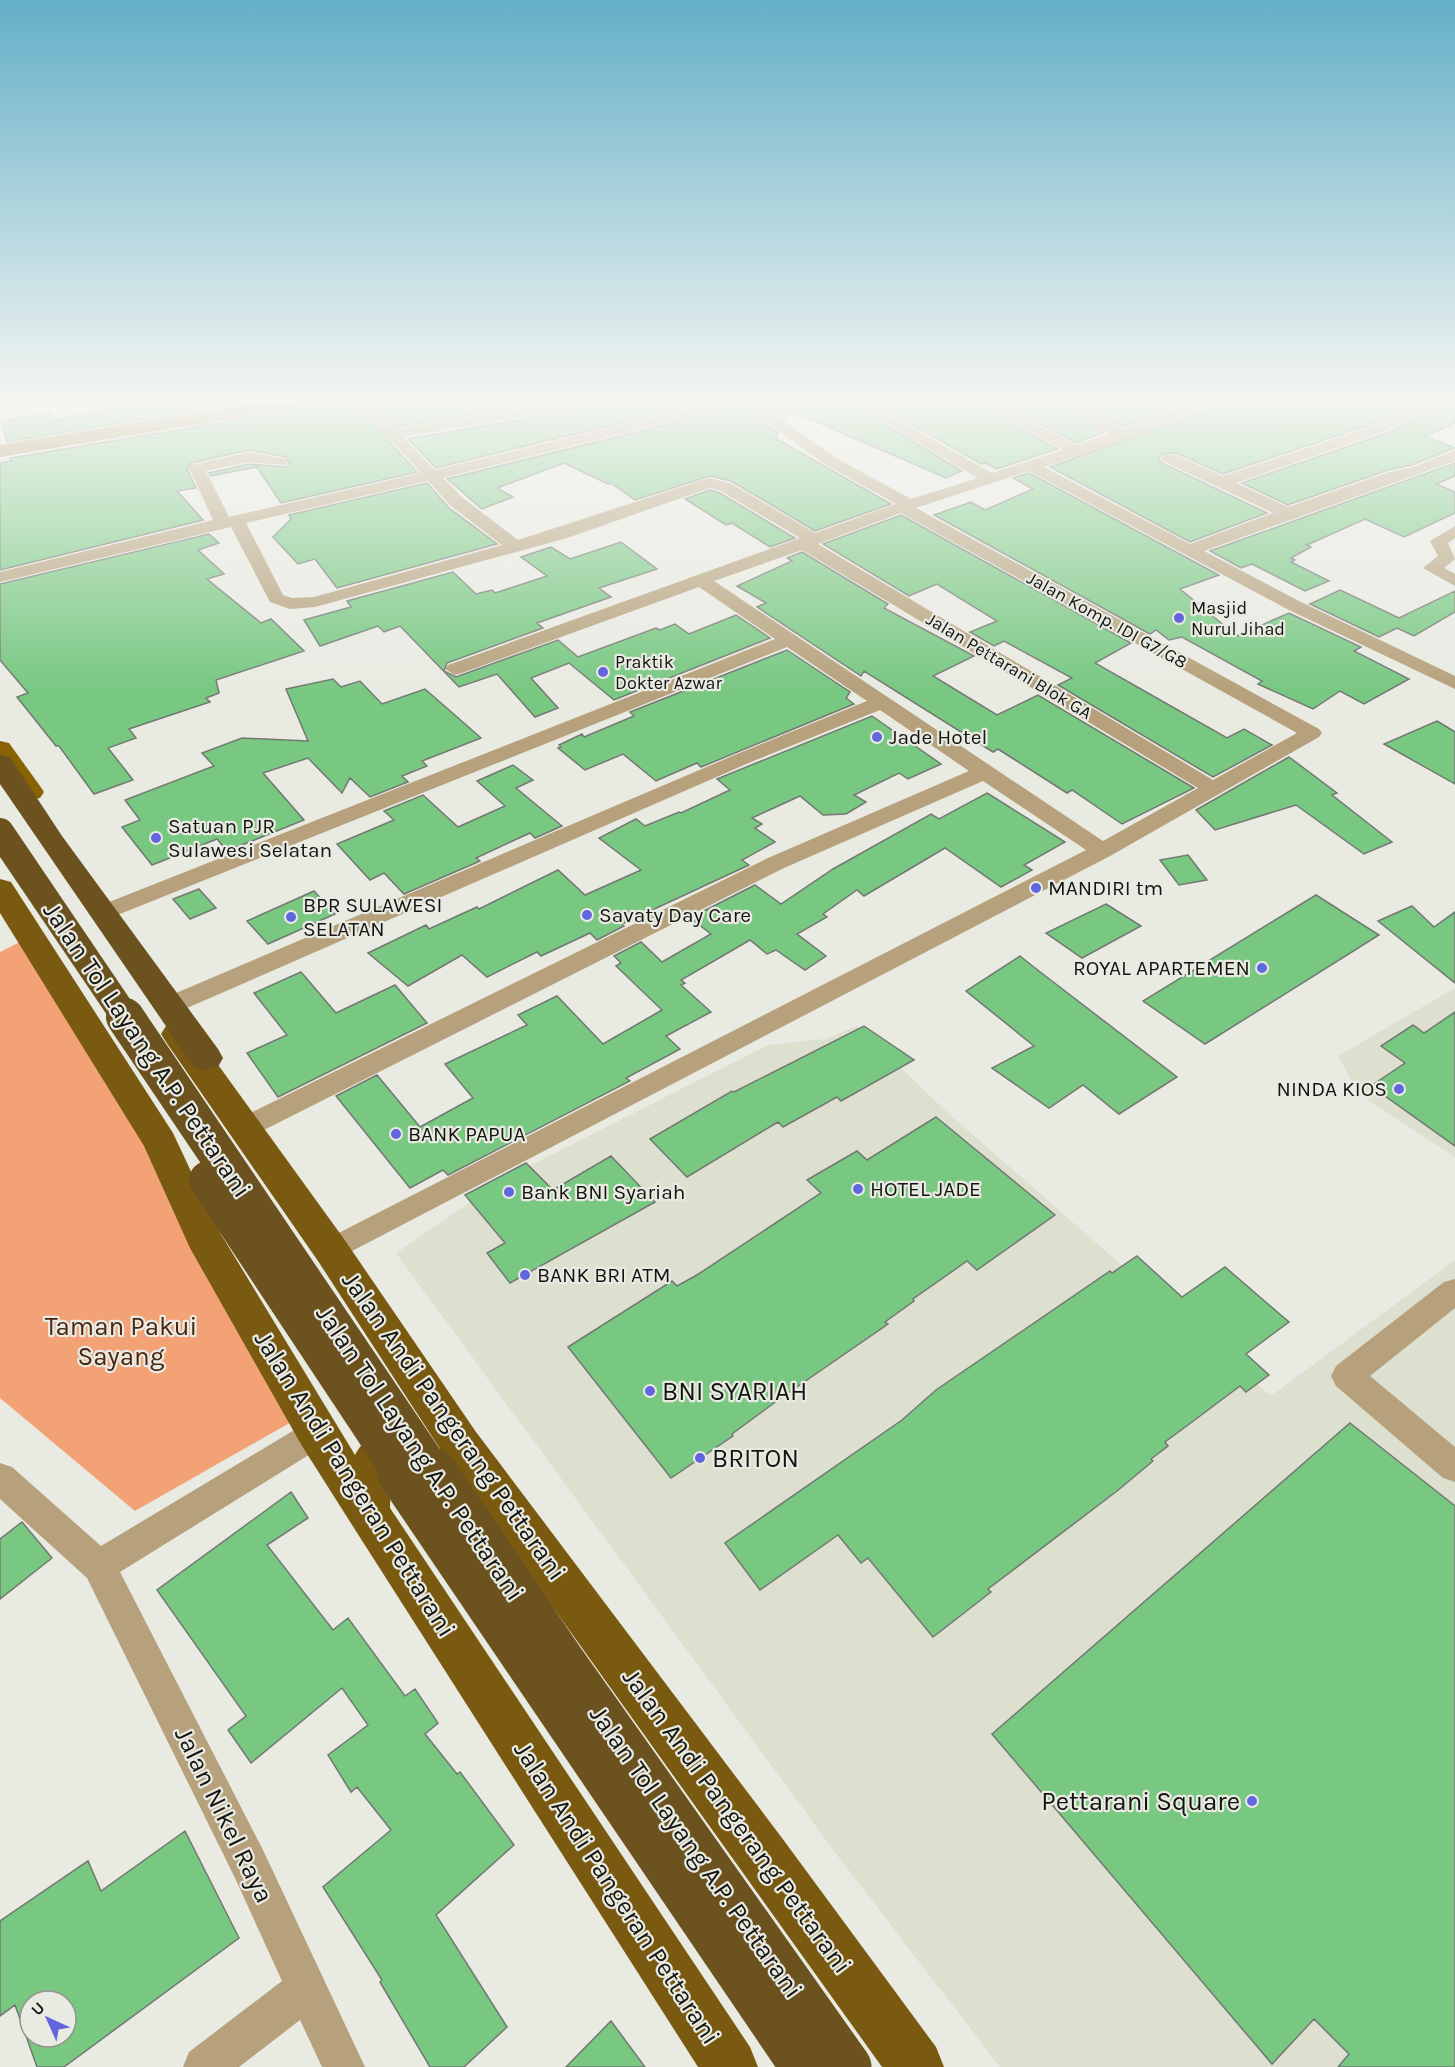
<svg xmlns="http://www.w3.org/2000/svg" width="1455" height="2067" font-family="Karla,sans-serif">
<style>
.built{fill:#dddfcf}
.green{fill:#f2a275}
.building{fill:#78c882;stroke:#727872;stroke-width:1.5;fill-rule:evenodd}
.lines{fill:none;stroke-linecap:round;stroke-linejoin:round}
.minor{fill:#b6a17c;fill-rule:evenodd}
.secondary{fill:#9c7d43;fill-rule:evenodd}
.primary{fill:#896303;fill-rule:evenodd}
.trunk{fill:#7a5a10;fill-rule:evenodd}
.motorway{fill:#6b521e;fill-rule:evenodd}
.motorway-bridge-far2{stroke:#6b521e;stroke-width:28}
.motorway-bridge-far1{stroke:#6b521e;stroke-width:38}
.motorway-bridge{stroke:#6b521e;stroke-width:49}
.poi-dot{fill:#6166df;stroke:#e9eae2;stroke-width:2}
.labels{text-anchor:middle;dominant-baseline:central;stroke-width:4.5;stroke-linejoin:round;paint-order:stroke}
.far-poi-label{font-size:18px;fill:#141411;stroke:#e9eae2;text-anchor:start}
.far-street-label{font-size:18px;fill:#141411;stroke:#e9eae2}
.poi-label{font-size:21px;fill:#141411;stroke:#e9eae2;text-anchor:start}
.near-street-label{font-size:26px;fill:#141411;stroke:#e9eae2}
.near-park-label{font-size:26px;fill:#4b2712;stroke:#e9eae2}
.near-poi-label{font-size:26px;fill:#141411;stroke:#e9eae2;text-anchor:start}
</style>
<rect width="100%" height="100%" fill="#e9eae2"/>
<path class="built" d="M 1455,988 L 1455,1157 L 1359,1094 L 1338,1056 Z
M 857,1026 L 948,1113 L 1271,1396 L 1455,1260 L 1455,2067 L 1000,2067 L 834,1851 L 396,1253 L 502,1180 L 768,1045 L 825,1039 Z"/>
<path class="green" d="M 20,942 L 307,1413 L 135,1511 L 0,1398 L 0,952 Z"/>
<path class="building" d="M 97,401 L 222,401 L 225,406 L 7,442 L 2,421 L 50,413 L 52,420 L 105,411 Z
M 318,401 L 352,401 L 417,472 L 281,503 L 257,467 L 211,476 L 209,473 L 249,464 L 286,467 L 290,463 L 286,457 L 249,450 L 191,463 L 187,469 L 196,488 L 177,491 L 203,520 L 0,570 L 0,463 L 11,461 L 10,458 L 321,406 Z
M 372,401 L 552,401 L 397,427 Z
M 602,401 L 709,401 L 436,468 L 408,439 L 593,407 Z
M 760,401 L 845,401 L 962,471 L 946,478 L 789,410 L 785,418 Z
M 870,401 L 971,401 L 1057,449 L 997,469 L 985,463 L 981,464 Z
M 996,401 L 1054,401 L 1103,433 L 1077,443 Z
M 1078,401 L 1168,401 L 1178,406 L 1121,427 Z
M 1232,401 L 1420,401 L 1375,423 L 1223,474 L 1176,453 L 1161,454 L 1159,459 L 1162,463 L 1267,513 L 1190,542 L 1050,467 Z
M 1445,403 L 1455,407 L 1455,423 L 1425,436 L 1454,448 L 1412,465 L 1388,470 L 1288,505 L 1242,483 L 1387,433 Z
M 741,406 L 778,433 L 775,438 L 891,504 L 815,531 L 731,481 L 710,476 L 635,500 L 611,483 L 608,484 L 564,463 L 497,488 L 513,497 L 482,509 L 447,479 Z
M 1455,463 L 1455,476 L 1436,484 L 1455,492 L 1455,513 L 1404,537 L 1365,519 L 1307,545 L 1311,547 L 1291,558 L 1295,560 L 1291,562 L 1329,581 L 1305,591 L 1252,564 L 1241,568 L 1210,551 Z
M 1029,473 L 1219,575 L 1180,589 L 1237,636 L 1289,613 L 1361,647 L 1354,651 L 1409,679 L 1364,704 L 1340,691 L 1313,709 L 1258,684 L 1262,681 L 1182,637 L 1169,640 L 1156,630 L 1150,634 L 934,515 L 971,502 L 985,510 L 1033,489 L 1013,478 Z
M 427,483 L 449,508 L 497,544 L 337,588 L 315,559 L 298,564 L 273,537 L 291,519 L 289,515 Z
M 710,490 L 718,492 L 795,538 L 770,547 L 732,523 L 726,525 L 685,499 Z
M 901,515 L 1131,643 L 1095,663 L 1227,738 L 1244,729 L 1272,745 L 1213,777 L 1058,685 L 1072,678 L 1004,641 L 994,646 L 970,632 L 997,621 L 937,584 L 909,596 L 823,544 Z
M 209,534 L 219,543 L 198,550 L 224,574 L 207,579 L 261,623 L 271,619 L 304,651 L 216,680 L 219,693 L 206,698 L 210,702 L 129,729 L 136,738 L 108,748 L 133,780 L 94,794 L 59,746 L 56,746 L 17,697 L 28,693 L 0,660 L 0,584 Z
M 621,542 L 657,569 L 599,588 L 611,597 L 537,623 L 543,628 L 447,663 L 444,671 L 456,677 L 558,640 L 578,657 L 656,628 L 660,630 L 675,624 L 689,634 L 736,615 L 770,638 L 614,700 L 569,663 L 531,678 L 558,708 L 535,717 L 497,674 L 459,687 L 400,626 L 384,632 L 378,626 L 320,646 L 304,620 L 351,607 L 347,601 L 453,572 L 476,594 L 492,590 L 495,593 L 547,576 L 521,557 L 551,547 L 570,559 Z
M 802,552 L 888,604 L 884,608 L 974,656 L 933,676 L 997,715 L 1038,695 L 1194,788 L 1122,824 L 1072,790 L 1067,793 L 998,749 L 993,752 L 864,671 L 861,676 L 757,607 L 766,603 L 737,586 L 792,561 L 787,558 Z
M 1340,590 L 1399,618 L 1455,591 L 1455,612 L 1414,636 L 1397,628 L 1379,637 L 1310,604 Z
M 787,650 L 850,692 L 846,698 L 854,704 L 701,767 L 697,763 L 656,781 L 623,754 L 585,770 L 558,748 L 561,747 L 559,745 L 582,734 L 584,737 L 634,716 L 630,712 Z
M 333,679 L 341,687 L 360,681 L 382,704 L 425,689 L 481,738 L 422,761 L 427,766 L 402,776 L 408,782 L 370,797 L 350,778 L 342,793 L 308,758 L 263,773 L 304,820 L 227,851 L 217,839 L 152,865 L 122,827 L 140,820 L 125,800 L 214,766 L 202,753 L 242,738 L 308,741 L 286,689 Z
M 872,716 L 941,764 L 908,779 L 899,773 L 854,795 L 866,802 L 846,814 L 823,815 L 800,796 L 752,818 L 762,824 L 755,828 L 775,842 L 742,860 L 749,865 L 622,924 L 624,926 L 597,940 L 590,933 L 541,956 L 537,952 L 487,977 L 462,955 L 408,986 L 368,953 L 426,925 L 429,929 L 477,907 L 479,909 L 558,870 L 585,895 L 641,870 L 599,838 L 636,819 L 645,826 L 679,812 L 681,813 L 730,790 L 717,779 Z
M 1437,721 L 1455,732 L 1455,784 L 1384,744 Z
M 1289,757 L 1337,793 L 1332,795 L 1392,842 L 1364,854 L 1296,805 L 1215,830 L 1196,810 Z
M 513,765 L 533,780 L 516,788 L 562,826 L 535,838 L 530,833 L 476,858 L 480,861 L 404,894 L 384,873 L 370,880 L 337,844 L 394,820 L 384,811 L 423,795 L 458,827 L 505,806 L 477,781 Z
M 987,793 L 1065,842 L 1024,865 L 1032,870 L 1001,887 L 945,848 L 864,896 L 857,890 L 823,914 L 827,917 L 797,934 L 826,956 L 805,970 L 776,950 L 767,954 L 750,940 L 681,980 L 685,983 L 681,985 L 711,1012 L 666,1036 L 680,1049 L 626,1078 L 630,1081 L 448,1175 L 443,1170 L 410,1188 L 336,1096 L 377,1075 L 420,1127 L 473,1098 L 445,1064 L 527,1025 L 518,1015 L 557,996 L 603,1044 L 662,1010 L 616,966 L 621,963 L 614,956 L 641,942 L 662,962 L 711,934 L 690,918 L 755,885 L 781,904 L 833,869 L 931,814 L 939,819 Z
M 1188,855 L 1207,880 L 1179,885 L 1160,860 Z
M 199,889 L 216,908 L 190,919 L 173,899 Z
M 314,891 L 335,914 L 268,944 L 247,921 Z
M 1316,895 L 1379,935 L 1205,1044 L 1143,1001 Z
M 1106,904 L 1141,926 L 1082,958 L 1046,933 Z
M 1412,906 L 1434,927 L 1455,912 L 1455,983 L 1378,921 Z
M 1020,956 L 1035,968 L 1177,1077 L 1119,1114 L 1083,1085 L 1049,1108 L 992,1068 L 1034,1046 L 966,991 Z
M 301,972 L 336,1013 L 395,985 L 427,1023 L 278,1097 L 247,1053 L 287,1035 L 254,993 Z
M 1455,1012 L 1455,1146 L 1371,1086 L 1405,1063 L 1381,1046 L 1413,1025 L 1424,1033 Z
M 864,1026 L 914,1060 L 841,1101 L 837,1097 L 783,1127 L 778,1122 L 687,1177 L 650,1139 L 732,1091 L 734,1092 Z
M 936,1117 L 1055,1215 L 977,1270 L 967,1261 L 913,1299 L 914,1301 L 885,1322 L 888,1324 L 778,1400 L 732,1434 L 733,1436 L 671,1478 L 568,1347 L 672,1281 L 677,1286 L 697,1275 L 821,1193 L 807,1180 L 857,1151 L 867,1160 Z
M 611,1156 L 655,1202 L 510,1283 L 487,1253 L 505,1243 L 465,1195 L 526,1163 L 553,1190 Z
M 1137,1256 L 1182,1297 L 1225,1267 L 1289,1322 L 1246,1354 L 1269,1375 L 1246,1392 L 1240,1386 L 1188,1425 L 1165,1442 L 1168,1446 L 1151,1459 L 1153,1461 L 1117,1491 L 988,1589 L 991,1592 L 933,1637 L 868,1558 L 861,1563 L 838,1535 L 760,1590 L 725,1543 L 902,1420 L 936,1390 L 1110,1271 L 1112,1273 Z
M 1350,1423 L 1455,1506 L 1455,2067 L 1338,2067 L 1349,2054 L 1314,2019 L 1272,2064 L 992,1734 Z
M 291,1492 L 308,1518 L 267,1545 L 333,1630 L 348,1618 L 405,1696 L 415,1689 L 438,1723 L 425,1734 L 457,1774 L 460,1772 L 514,1845 L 436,1915 L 507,2027 L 464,2067 L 430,2067 L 380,1982 L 382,1980 L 323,1887 L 391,1830 L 357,1787 L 351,1792 L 328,1755 L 368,1725 L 342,1688 L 251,1763 L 228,1730 L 246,1716 L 157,1590 Z
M 22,1522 L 52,1558 L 0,1599 L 0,1539 Z
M 185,1831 L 239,1938 L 64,2067 L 37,2067 L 15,2005 L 0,2016 L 0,1921 L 88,1861 L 101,1891 ZM 30,2001 L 66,2001 L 66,2037 L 30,2037 Z
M 611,2021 L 645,2067 L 566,2067 Z"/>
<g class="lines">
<path class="minor" d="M 354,401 L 369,401 L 396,429 L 566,401 L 600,401 L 593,405 L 403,437 L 435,470 L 718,401 L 756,401 L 838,459 L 911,499 L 978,478 L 847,401 L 865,401 L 992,473 L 1063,450 L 973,401 L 991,401 L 1077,445 L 1108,434 L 1056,401 L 1074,401 L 1121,429 L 1197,401 L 1218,401 L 1127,439 L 1044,467 L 1190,544 L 1273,513 L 1163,461 L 1161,458 L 1163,455 L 1175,455 L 1223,476 L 1376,425 L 1425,401 L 1444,401 L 1386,431 L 1236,483 L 1288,507 L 1389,472 L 1413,467 L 1455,450 L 1455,461 L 1204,551 L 1301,602 L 1455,676 L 1455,689 L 1289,610 L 1029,471 L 916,508 L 1319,729 L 1322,733 L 1319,737 L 1110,856 L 331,1262 L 321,1258 L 316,1250 L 321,1242 L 1086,850 L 983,781 L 784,868 L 254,1135 L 244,1138 L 234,1135 L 230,1128 L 234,1121 L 768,858 L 969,771 L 880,710 L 751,762 L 187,1008 L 178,1011 L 169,1008 L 166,1002 L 169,996 L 737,754 L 867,701 L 787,647 L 120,914 L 112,917 L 104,914 L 100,909 L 104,904 L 775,639 L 699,587 L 462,673 L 455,675 L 445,669 L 448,665 L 800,538 L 719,490 L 710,488 L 567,538 L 315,607 L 290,609 L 270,602 L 231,527 L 0,582 L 0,572 L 213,520 L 189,468 L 191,465 L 249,452 L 286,459 L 288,462 L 286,465 L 249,462 L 206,471 L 229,517 L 421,473 ZM 741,404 L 826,465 L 896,504 L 815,533 L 730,483 L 709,478 L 518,540 L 463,498 L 443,478 ZM 428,481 L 451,506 L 502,545 L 314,597 L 292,598 L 283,595 L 246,523 ZM 901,513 L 1297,733 L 1213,780 L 818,544 ZM 802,550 L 1198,788 L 1103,841 L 714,581 Z
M 1455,526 L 1455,538 L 1448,543 L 1455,559 L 1444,568 L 1455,574 L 1455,586 L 1423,568 L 1438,556 L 1430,541 Z
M 1455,1279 L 1455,1308 L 1370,1376 L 1455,1447 L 1455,1482 L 1443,1478 L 1336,1386 L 1331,1376 L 1336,1366 L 1444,1282 Z
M 317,1419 L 328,1423 L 333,1433 L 328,1443 L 120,1572 L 263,1850 L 365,2067 L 322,2067 L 300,2020 L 239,2067 L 183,2067 L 189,2052 L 282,1981 L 235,1878 L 87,1578 L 0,1499 L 0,1463 L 12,1467 L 101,1546 L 306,1423 Z"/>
<path class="secondary" d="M 268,401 L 313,401 L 303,407 L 0,457 L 0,445 Z"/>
<path class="primary" d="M 0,741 L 9,743 L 40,786 L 44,792 L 40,798 L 30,800 L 20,798 L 0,768 Z"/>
<path class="trunk" d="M 0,879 L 11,882 L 173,1133 L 219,1231 L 355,1455 C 366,1434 386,1425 407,1417 L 422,1423 L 428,1436 L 422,1449 L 391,1471 L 390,1508 L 750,2047 L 758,2067 L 698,2067 L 354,1528 L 302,1446 L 190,1248 L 144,1146 L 0,913 Z
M 178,1022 L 190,1026 L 344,1239 L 476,1432 L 782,1838 L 936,2047 L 944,2067 L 882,2067 L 446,1458 L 318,1261 L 166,1042 L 161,1034 L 166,1026 Z"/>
<path class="motorway" d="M 0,755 L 10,757 L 62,836 L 218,1049 L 223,1058 L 218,1067 L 206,1070 L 194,1067 L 0,784 Z"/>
<path class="motorway-bridge-far2" d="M 0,832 L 126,1018"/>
<path class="motorway-bridge-far1" d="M 125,1017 L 433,1473
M 208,1180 L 402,1473"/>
<path class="motorway-bridge" d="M 401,1472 L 805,2067
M 432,1472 L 560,1661 L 847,2067"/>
</g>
<linearGradient id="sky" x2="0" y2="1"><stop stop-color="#63afc7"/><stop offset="0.58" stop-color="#f5f6f2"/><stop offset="1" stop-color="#f5f6f2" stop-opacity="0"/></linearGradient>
<rect width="1455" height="690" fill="url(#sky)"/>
<g class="poi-dot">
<circle cx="1179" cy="618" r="6"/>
<circle cx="603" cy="672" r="6"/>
<circle cx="877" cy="737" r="6"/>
<circle cx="156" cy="838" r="6"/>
<circle cx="1036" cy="888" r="6"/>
<circle cx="587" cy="915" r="6"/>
<circle cx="291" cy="917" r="6"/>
<circle cx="1262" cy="968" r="6"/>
<circle cx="1399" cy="1089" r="6"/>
<circle cx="396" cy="1134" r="6"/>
<circle cx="858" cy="1189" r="6"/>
<circle cx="509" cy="1192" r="6"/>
<circle cx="525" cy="1275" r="6"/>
<circle cx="650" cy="1391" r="6"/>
<circle cx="700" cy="1458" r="6"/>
<circle cx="1252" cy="1801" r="6"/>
</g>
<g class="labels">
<g class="far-poi-label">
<text x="1191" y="608">Masjid<tspan x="1191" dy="21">Nurul Jihad</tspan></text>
<text x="615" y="662">Praktik<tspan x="615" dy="21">Dokter Azwar</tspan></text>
</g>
<g class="far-street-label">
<text transform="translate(1107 620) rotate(29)">Jalan Komp. IDI G7/G8</text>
<text transform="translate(1009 666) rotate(31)">Jalan Pettarani Blok GA</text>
</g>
<g class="poi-label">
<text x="889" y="737">Jade Hotel</text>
<text x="168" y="826">Satuan PJR<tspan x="168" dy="24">Sulawesi Selatan</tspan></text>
<text x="1048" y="888">MANDIRI tm</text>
<text x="303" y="905">BPR SULAWESI<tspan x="303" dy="24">SELATAN</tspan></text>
<text x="599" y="915">Savaty Day Care</text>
<text x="1250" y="968" text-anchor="end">ROYAL APARTEMEN</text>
<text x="1387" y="1089" text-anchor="end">NINDA KIOS</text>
<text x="408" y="1134">BANK PAPUA</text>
<text x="870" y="1189">HOTEL JADE</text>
<text x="521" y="1192">Bank BNI Syariah</text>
<text x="537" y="1275">BANK BRI ATM</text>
</g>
<g class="near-street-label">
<text transform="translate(147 1050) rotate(56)">Jalan Tol Layang A.P. Pettarani</text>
<text transform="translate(454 1426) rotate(55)">Jalan Andi Pangerang Pettarani</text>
<text transform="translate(420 1453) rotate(56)">Jalan Tol Layang A.P. Pettarani</text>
<text transform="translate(355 1484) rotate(58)">Jalan Andi Pangeran Pettarani</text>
<text transform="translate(224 1815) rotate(64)">Jalan Nikel Raya</text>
<text transform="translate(737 1821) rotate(54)">Jalan Andi Pangerang Pettarani</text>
<text transform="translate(696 1852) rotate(55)">Jalan Tol Layang A.P. Pettarani</text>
<text transform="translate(617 1893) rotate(57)">Jalan Andi Pangeran Pettarani</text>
</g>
<g class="near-park-label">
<text x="121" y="1326">Taman Pakui<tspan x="121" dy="30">Sayang</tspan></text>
</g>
<g class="near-poi-label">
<text x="662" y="1391">BNI SYARIAH</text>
<text x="712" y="1458">BRITON</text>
<text x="1240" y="1801" text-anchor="end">Pettarani Square</text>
</g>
</g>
<g transform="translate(48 2019) rotate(315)"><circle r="28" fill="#e9eae2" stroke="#94948e" stroke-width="1.5"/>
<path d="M0-4.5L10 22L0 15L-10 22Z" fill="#6166df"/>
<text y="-9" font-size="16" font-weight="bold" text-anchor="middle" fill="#141411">U</text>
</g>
</svg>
